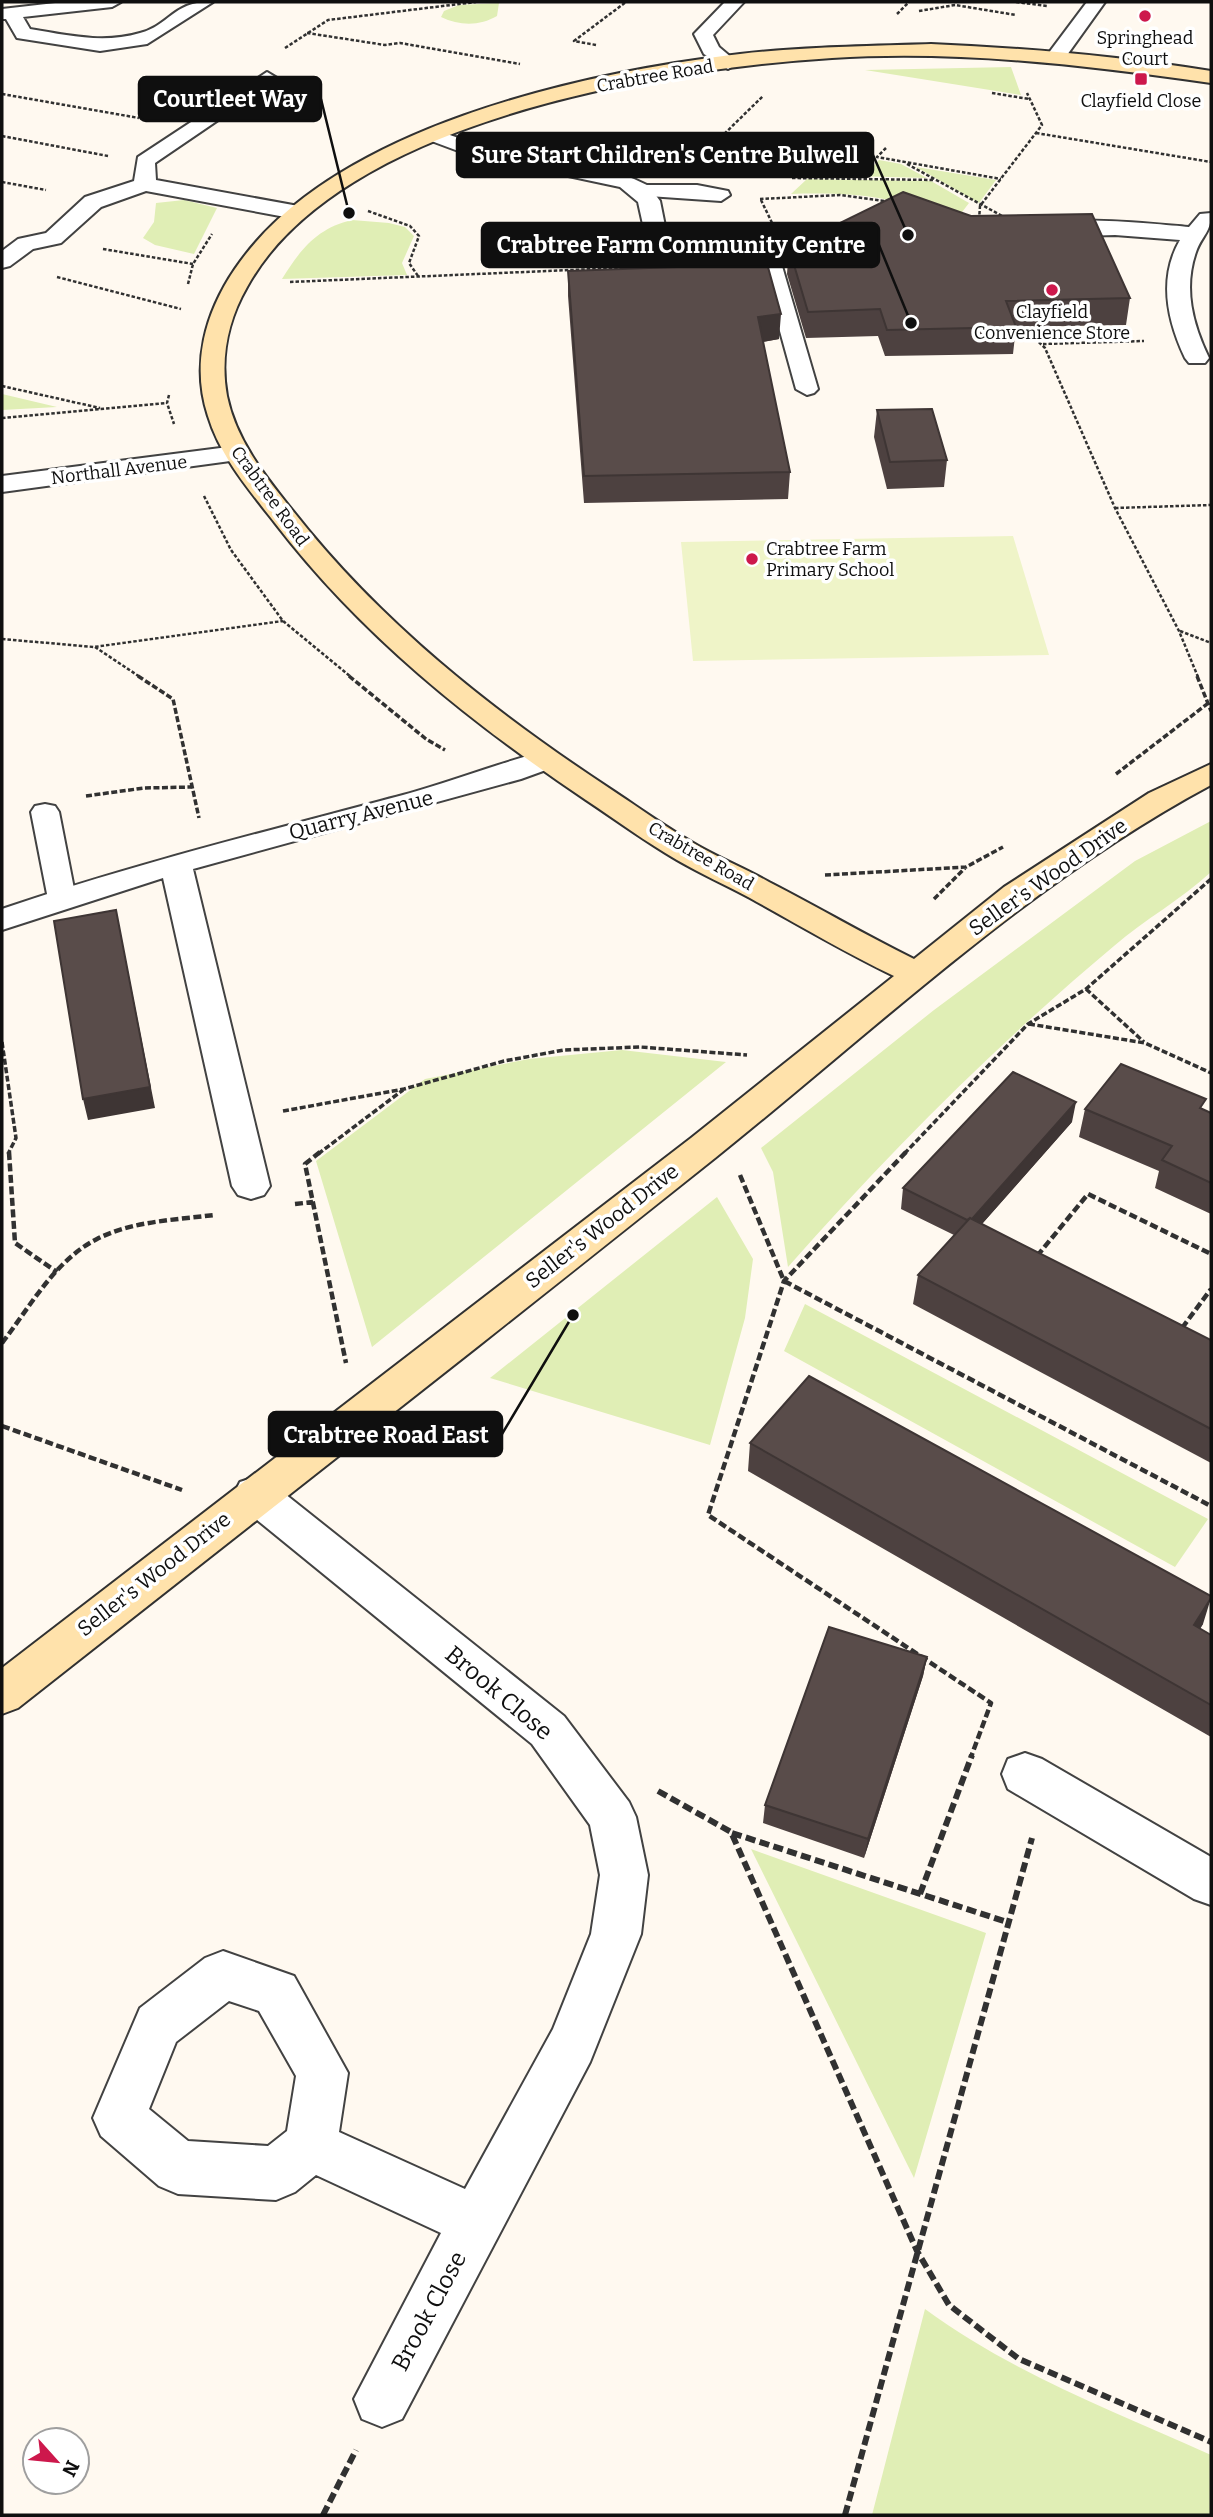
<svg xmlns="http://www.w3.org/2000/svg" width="1213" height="2517" font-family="Bitter,serif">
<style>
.green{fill:#e0eeb5}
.pitch{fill:#eff4c8}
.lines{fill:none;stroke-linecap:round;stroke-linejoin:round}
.lane-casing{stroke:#424242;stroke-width:4}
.street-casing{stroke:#424242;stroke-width:4}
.secondary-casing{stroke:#313131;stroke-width:4}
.path-far3{stroke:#313131;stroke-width:2.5;stroke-dasharray:3.5 2;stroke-linecap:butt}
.path-far2{stroke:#313131;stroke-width:3.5;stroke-dasharray:6 2.5;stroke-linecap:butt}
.path-far1{stroke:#313131;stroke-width:4.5;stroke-dasharray:8 3.5;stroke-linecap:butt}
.path{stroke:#313131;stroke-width:6;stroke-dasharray:10 4.5;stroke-linecap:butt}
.lane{fill:#fff;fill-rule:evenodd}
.street{fill:#fff;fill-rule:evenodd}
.secondary{fill:#ffe2ab;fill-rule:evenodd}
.wall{fill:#4d4140}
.shaded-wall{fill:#3e3534}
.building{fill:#594c4a;stroke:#3e3534;stroke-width:2}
.poi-dot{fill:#cd184c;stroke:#fff;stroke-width:2.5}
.labels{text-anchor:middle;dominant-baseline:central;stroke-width:7;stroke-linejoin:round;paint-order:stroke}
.far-poi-label{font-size:18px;fill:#0f0f0f;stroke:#fff}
.far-street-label{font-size:18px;fill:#0f0f0f;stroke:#fff}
.street-label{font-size:21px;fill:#0f0f0f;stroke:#fff}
.near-street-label{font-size:24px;fill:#0f0f0f;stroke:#fff}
.leader{fill:none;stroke:#0f0f0f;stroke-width:2.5}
.callout-dot{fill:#0f0f0f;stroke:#fff;stroke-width:2.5}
.callout{fill:#0f0f0f;stroke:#0f0f0f;stroke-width:2.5}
.callout-label{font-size:23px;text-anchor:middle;font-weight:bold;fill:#fff}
</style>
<rect width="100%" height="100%" fill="#fff9f0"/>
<path class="green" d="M 499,3 L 497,16 C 480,26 460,26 441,17 L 444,11 L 459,5 Z
M 1011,67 L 1021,95 L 865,70 Z
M 879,160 L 901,164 L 927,178 L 814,175 L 823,165 L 867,173 Z
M 916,167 L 996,180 L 979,203 Z
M 807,179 L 931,181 L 969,203 L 956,220 C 896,197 856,192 791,194 Z
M 184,200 L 217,208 L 194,254 L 155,245 L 143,238 L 154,222 L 156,203 Z
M 352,220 L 389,223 L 405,227 L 414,236 L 402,263 L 407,275 L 282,279 C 300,250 317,228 352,220 Z
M 2,394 L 57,407 L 2,410 Z
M 1211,821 L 1211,872 C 1181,900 1145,919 1114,946 C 997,1044 889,1152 788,1267 L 773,1172 L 761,1148 L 934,1010 L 1135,861 Z
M 622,1050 L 726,1062 L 372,1347 L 316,1161 L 425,1079 L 529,1059 Z
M 717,1197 L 753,1259 L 745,1318 L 710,1445 L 490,1378 Z
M 805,1304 L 1208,1519 L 1175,1567 L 784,1351 Z
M 751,1849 L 986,1933 L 914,2178 Z
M 925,2309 C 1012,2373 1113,2411 1211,2455 L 1211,2515 L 872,2515 Z"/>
<path class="pitch" d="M 1013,536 L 1049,655 L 693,661 L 681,542 Z"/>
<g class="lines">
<g class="lane-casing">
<path id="lane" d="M 641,185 L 697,185 L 728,191 L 730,195 L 721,201 L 634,195 L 632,191 L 634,187 Z
M 772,260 L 782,266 L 818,389 L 814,393 L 807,395 L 796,389 L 762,266 Z
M 45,804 L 55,806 L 59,812 L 76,899 L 72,905 L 62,908 L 52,905 L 48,899 L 31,812 L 35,806 Z"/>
</g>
<g class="street-casing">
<path id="street" d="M 64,2 L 121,2 L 112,7 L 23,17 L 30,29 C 67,35 103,44 140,33 C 170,25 174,0 213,2 L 147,44 L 100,51 L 17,38 L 6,19 L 2,19 L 2,9 Z
M 725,2 L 744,2 L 713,35 L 719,47 L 738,63 L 728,69 L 704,54 L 694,34 Z
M 1087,2 L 1105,2 L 1062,62 L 1048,62 L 1045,58 Z
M 267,72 L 277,78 L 274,82 L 155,163 L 156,180 L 304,207 L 307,212 L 304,217 L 296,219 L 146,191 L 101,207 L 61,243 L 33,249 L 10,266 L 2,268 L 2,251 L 18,239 L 46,233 L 85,197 L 134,181 L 138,157 Z
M 433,129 L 481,146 L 612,171 L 634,179 L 649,186 L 660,201 L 665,226 L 677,233 L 780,261 L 783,266 L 772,273 L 661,243 L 644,229 L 638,202 L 620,187 L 469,155 L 426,139 L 423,135 L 426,131 Z
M 1211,213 C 1211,233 1202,235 1196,252 C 1183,289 1193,325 1209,358 L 1205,363 L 1189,363 L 1185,358 C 1167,320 1158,278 1180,240 L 1115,235 L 1046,237 L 1035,230 C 1047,212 1164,225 1189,227 L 1200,214 Z
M 236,446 L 245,449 L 249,454 L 245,459 L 2,492 L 2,476 Z
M 546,751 L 557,754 L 561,760 L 557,766 L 521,779 L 193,869 L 270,1186 L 264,1195 L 251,1199 L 238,1195 L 232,1186 L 163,878 L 2,930 L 2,909 C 134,864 268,831 403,795 C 451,782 498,763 546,751 Z
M 255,1477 L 270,1482 L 564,1716 L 629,1802 L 636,1817 L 648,1875 L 641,1934 L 590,2062 L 402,2419 L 382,2427 L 362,2419 L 354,2399 L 441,2233 L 316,2175 L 295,2192 L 276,2200 L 178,2194 L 159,2186 L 101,2136 L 93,2118 L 140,2008 L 205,1958 L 223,1951 L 294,1976 L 348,2073 L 339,2132 L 465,2189 L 553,2029 L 591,1934 L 600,1875 L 590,1825 L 532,1744 L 240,1506 L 234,1494 L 240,1482 ZM 229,2001 L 259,2011 L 296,2076 L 287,2131 L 268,2146 L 188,2141 L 149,2109 L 176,2042 Z
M 1025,1753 L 1042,1759 L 1211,1857 L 1211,1905 L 1194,1899 L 1008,1789 L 1002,1774 L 1008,1759 Z"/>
</g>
<g class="secondary-casing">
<path id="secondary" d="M 931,44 C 1025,48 1118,56 1211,71 L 1211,83 C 1085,65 959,50 832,58 C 659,69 338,121 247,287 C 228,320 220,358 227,396 C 236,440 265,476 293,511 C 381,623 491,710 609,788 C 641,809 671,831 704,849 C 726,861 748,870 769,882 C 818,907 865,935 914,959 L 1004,887 L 1149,793 L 1211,764 L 1211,785 C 1028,883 876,1029 715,1158 C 484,1343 250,1525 18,1708 L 2,1714 L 2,1668 L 691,1138 L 894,976 C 844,952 797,924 750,898 C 726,885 701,874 677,860 C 646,842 616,820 586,800 C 470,722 361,635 275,523 C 249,490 220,456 208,416 C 191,365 205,313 235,269 C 330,128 580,73 740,54 C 803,47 867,46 931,44 Z"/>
</g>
<path class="path-far3" d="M 1016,2 L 1047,6
M 919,11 L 955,5 L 1016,15
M 897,14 L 909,2
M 307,33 L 385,45 L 400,43 L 520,64
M 596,45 L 574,41 L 626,2
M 285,48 L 328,20 L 476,2
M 992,93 L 1029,99
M 2,94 L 139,118
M 1036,133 L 1211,162
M 2,136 L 108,156
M 886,148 L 877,157 L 1001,179
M 678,152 L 693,140 L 714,144 L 763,96
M 907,164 L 1004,217
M 792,178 L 934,180
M 2,182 L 46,190
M 760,199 L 840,195 L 891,202
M 761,200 L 774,227
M 368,211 L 410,226 L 419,236 L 409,263 L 418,276
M 979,220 L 980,206 L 1042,125 L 1027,93
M 103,249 L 193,264
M 57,277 L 181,309
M 290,282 L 641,267
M 188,284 L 193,264 L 212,234
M 1019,323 L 1045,348 L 1115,508 L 1179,631 L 1198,677
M 1043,344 L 1144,341
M 2,386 L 100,408
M 169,395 L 167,403 L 174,424
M 2,418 L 167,403
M 204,496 L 231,550 L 283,621 L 351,677
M 1115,508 L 1211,505
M 1180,631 L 1211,643
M 2,639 L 94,647 L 283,621
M 95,647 L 140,677"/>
<path class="path-far2" d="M 138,676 L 173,699 L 199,818
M 349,676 L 426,739 L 445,750
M 1197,676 L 1211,711
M 1116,774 L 1211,701
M 86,796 L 144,788 L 192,787
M 825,875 L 966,867 L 1003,847
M 934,899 L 965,868
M 1086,989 L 1144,1042
M 1029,1024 L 1145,1043 L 1211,1073
M 2,1042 L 16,1138 L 8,1154
M 283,1111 L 404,1089 L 504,1061 L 564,1050 L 640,1047 L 747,1055
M 318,1154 L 403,1090
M 904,1154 L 1028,1024 L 1086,989 L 1211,879"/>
<path class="path-far1" d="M 9,1152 L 15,1243 L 57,1272
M 320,1152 L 305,1164 L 346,1363
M 906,1152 L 784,1281 L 708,1515 L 991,1703 L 971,1757
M 740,1175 L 784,1281 L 1211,1506
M 295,1204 L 313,1202
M 1037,1256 L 1088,1194 L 1211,1254
M 1182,1328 L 1211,1289
M 2,1343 C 30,1307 55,1260 97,1239 C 132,1221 175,1220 214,1215
M 2,1426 L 182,1490"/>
<path class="path" d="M 658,1791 L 731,1832 L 917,2251 L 949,2305 L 1019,2359 L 1211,2442
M 732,1833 L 1007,1922
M 920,1894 L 972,1755
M 323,2515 L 356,2450
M 845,2515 L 1032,1838"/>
<use href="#lane" class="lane"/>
<use href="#street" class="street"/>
<use href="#secondary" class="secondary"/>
</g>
<path class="wall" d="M 789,248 L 1130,298 L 1126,325 L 1016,327 L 1013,354 L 885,356 L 878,336 L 806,338 L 787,274 Z
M 568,271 L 779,339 L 763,342 L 790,472 L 788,499 L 584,503 L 568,296 Z
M 877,410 L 947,460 L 944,487 L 887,489 L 874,437 Z
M 1085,1109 L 1203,1109 L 1211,1113 L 1211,1214 L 1155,1188 L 1159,1171 L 1079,1137 Z
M 1072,1122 L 982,1224 L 1211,1340 L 1211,1463 L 913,1304 L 918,1275 L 954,1235 L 901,1209 L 903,1188 Z
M 750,1443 L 1203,1624 L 1200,1629 L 1211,1635 L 1211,1737 L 748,1471 Z
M 927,1657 L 923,1676 L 864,1858 L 763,1823 L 765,1805 Z"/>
<path class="shaded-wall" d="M 781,314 L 779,339 L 757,343 L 758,317 Z
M 116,910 L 155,1108 L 88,1120 L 83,1099 Z
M 1076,1102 L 1072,1122 L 966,1242 L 970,1221 Z
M 1211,1598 L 1203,1624 L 1184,1652 L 1194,1625 Z
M 927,1657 L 923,1676 L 864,1858 L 868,1839 Z"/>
<path class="building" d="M 903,192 L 971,216 L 1092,214 L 1130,298 L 1006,301 L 1016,327 L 887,330 L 880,309 L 808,312 L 789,248 Z
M 766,260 L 781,314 L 758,317 L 790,472 L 584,476 L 568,271 L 758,264 Z
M 932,409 L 947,460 L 890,462 L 877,410 Z
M 116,910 L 150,1087 L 83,1099 L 54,921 Z
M 1121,1064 L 1206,1099 L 1200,1108 L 1211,1113 L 1211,1183 L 1162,1160 L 1172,1146 L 1085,1109 Z
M 1013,1072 L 1076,1102 L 972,1219 L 970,1218 L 967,1220 L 903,1188 Z
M 970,1218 L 1211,1340 L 1211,1429 L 918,1275 Z
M 809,1376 L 1211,1596 L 1211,1598 L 1194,1625 L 1211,1635 L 1211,1705 L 750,1443 Z
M 829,1627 L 927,1657 L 868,1839 L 765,1805 Z"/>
<g class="poi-dot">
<circle cx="1145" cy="16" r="7"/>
<rect x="1134" y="72" width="14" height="14" rx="3.5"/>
<circle cx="1052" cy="290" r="7"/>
<circle cx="752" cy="559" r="7"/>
</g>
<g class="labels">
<g class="far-poi-label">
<text x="1145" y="38">Springhead<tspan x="1145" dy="21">Court</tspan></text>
<text x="1141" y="101">Clayfield Close</text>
<text x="1052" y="312">Clayfield<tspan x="1052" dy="21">Convenience Store</tspan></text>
<text x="766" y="549" text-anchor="start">Crabtree Farm<tspan x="766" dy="21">Primary School</tspan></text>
</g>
<g class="far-street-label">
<text transform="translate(655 76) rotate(-10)">Crabtree Road</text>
<text transform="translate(119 470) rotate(-7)">Northall Avenue</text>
<text transform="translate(270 496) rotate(54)">Crabtree Road</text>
<text transform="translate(701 856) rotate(30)">Crabtree Road</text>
</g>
<g class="street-label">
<text transform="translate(361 815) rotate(-14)">Quarry Avenue</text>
<text transform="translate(1048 877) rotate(-35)">Seller's Wood Drive</text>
<text transform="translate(602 1226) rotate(-38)">Seller's Wood Drive</text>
<text transform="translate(154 1574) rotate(-38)">Seller's Wood Drive</text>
</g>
<g class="near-street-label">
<text transform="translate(499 1693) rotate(40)">Brook Close</text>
<text transform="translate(429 2311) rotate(-62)">Brook Close</text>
</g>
</g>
<path class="leader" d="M349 213L321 99M908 235L873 155M911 323L879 245M573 1315L502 1434"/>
<g class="callout-dot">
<circle cx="349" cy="213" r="7"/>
<circle cx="908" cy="235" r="7"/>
<circle cx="911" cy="323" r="7"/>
<circle cx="573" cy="1315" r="7"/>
</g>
<g class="callout">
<rect x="139" y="77" width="182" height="44" rx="7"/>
<rect x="457" y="133" width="416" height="44" rx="7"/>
<rect x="482" y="223" width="397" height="44" rx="7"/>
<rect x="269" y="1412" width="233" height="44" rx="7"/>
</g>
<g class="callout-label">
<text x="230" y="107">Courtleet Way</text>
<text x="665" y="163">Sure Start Children's Centre Bulwell</text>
<text x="681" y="253">Crabtree Farm Community Centre</text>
<text x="386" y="1443">Crabtree Road East</text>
</g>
<rect width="1213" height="2517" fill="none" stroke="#0f0f0f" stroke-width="7"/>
<g transform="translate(56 2461) rotate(117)"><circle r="33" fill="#ffffff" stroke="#9f9f9f" stroke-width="2"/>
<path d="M0-5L12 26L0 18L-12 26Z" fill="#cd184c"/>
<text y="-10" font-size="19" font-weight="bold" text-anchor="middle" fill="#0f0f0f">N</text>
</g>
</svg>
